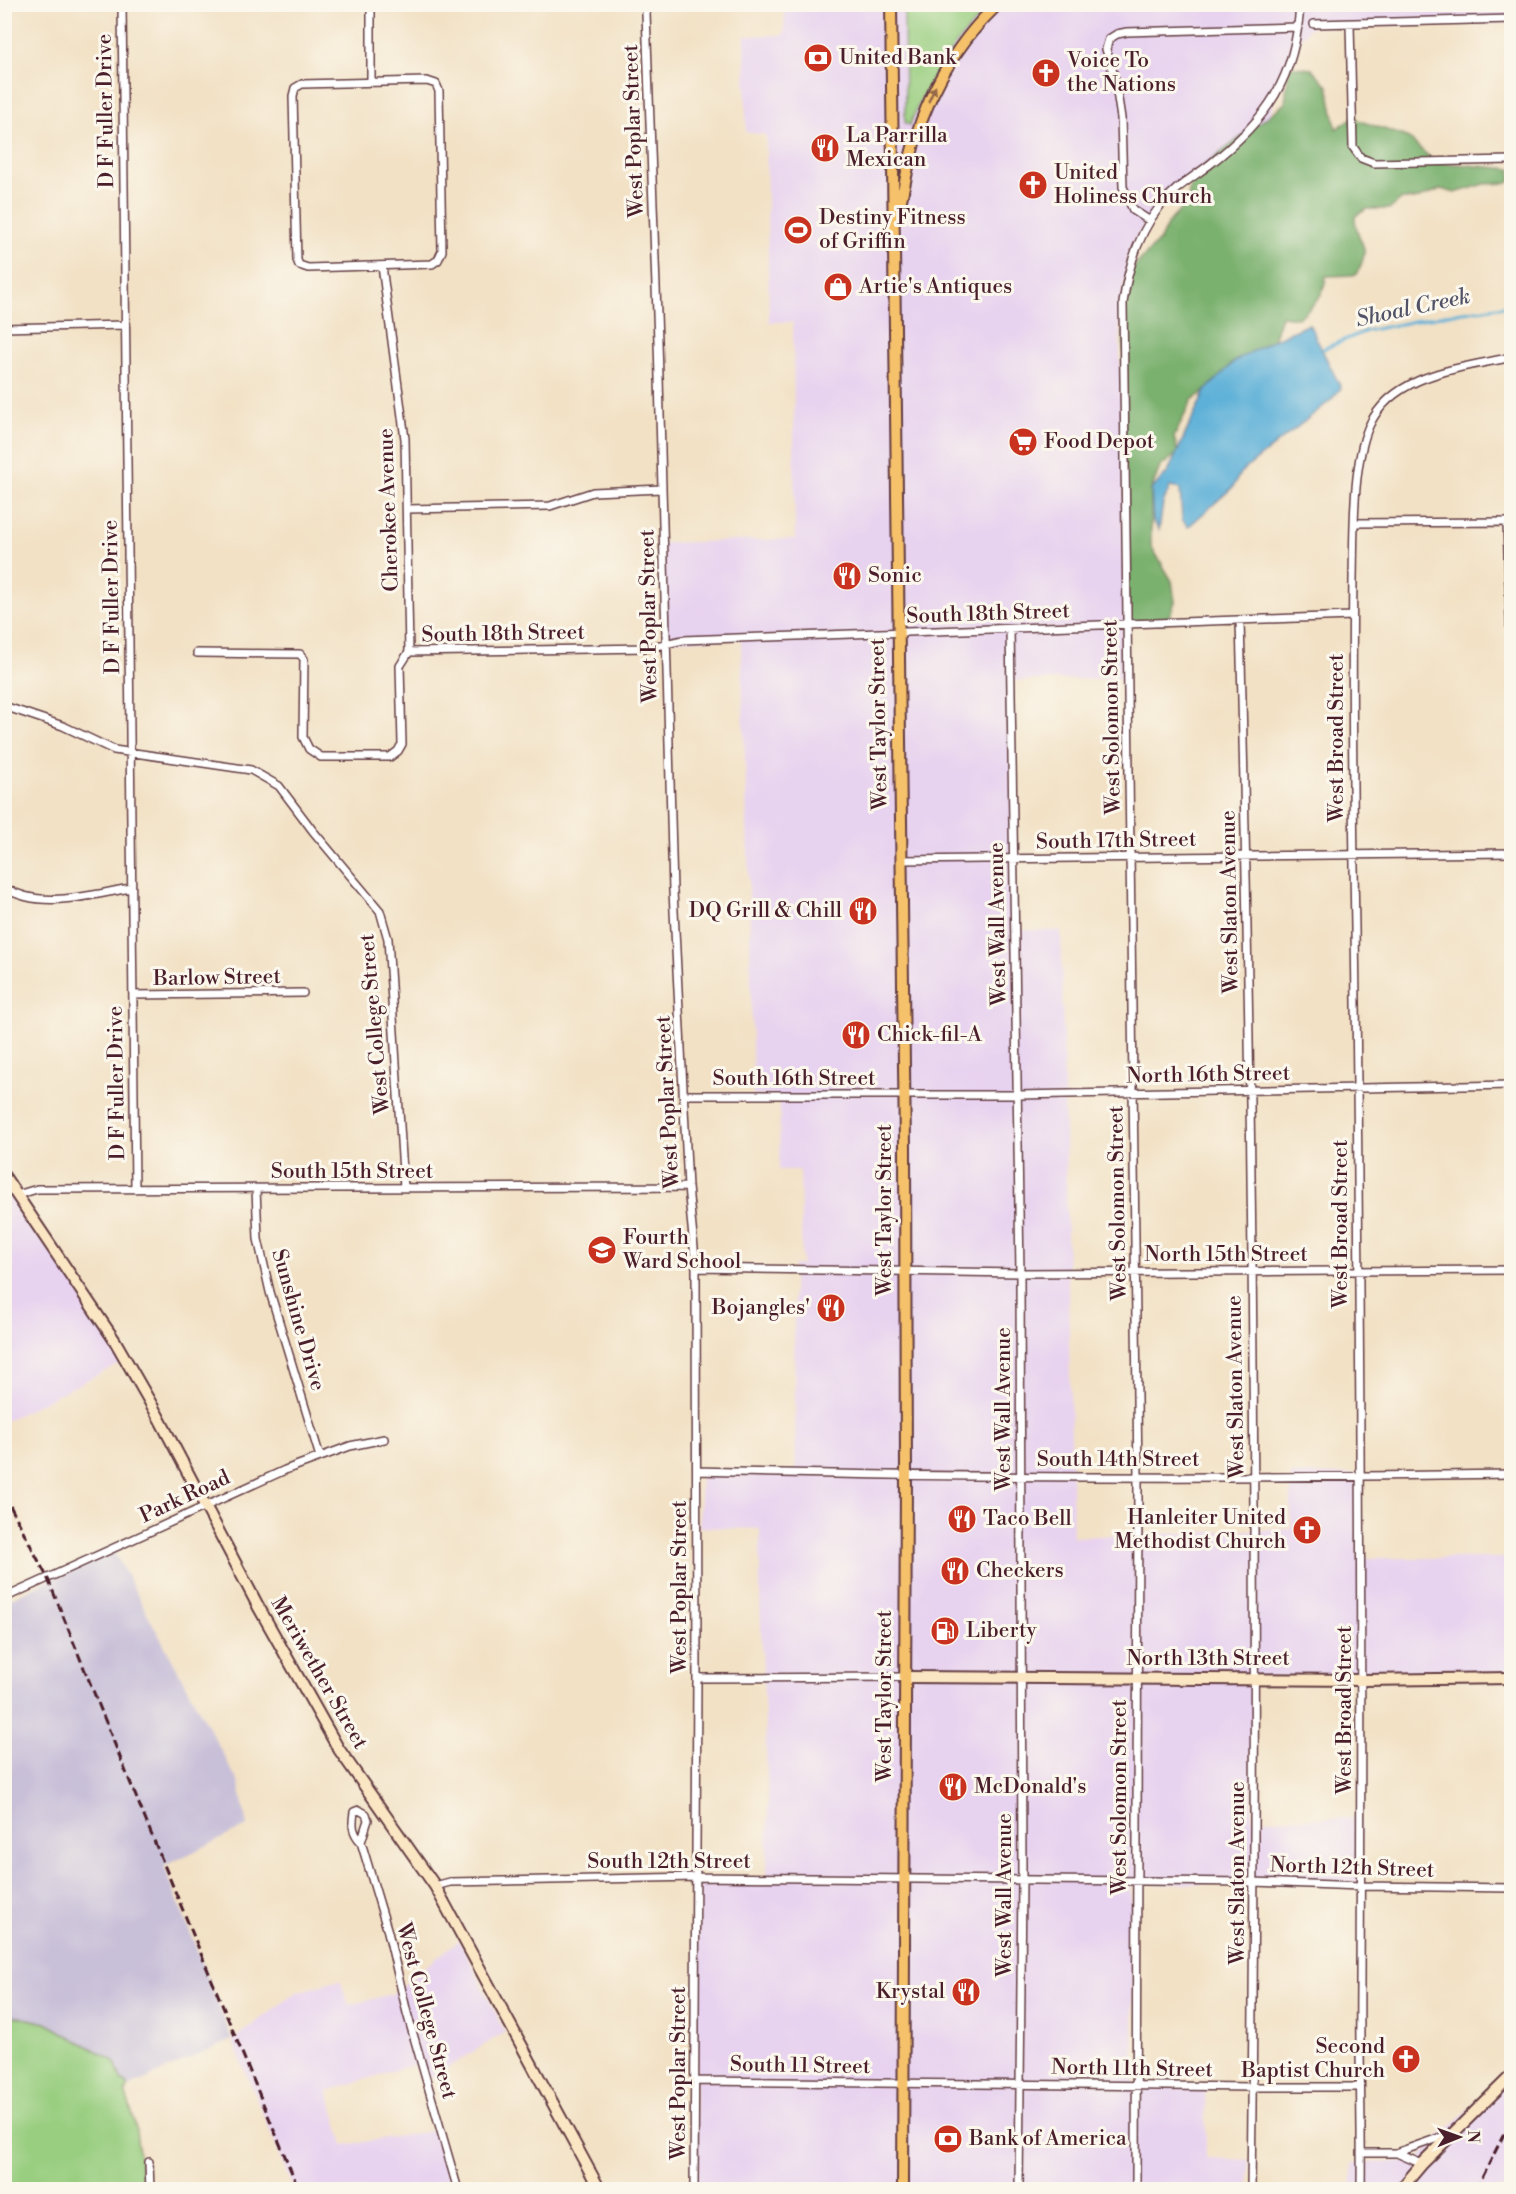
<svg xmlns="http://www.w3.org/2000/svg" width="1516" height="2194" font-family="'Libre Bodoni',serif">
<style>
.built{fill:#e7d2ef}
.industrial{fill:#c8bfd8}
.green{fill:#99ce80;stroke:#727656;stroke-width:1.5}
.forest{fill:#7ab16e;stroke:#62684c;stroke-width:1.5}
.water{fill:#5db0d8;stroke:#546882;stroke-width:1.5}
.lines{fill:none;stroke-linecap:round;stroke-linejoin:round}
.stream{stroke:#5db0d8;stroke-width:3}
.street-casing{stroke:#633c42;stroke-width:10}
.secondary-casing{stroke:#633c42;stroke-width:14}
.primary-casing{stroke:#633c42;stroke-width:14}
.street{stroke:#fff;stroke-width:7}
.secondary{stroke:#fbe6c4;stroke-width:10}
.primary{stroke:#f5c16b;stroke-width:10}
.rail{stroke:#4a1f2b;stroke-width:3;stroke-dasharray:9 4.5;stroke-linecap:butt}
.oneway{fill:#976848}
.labels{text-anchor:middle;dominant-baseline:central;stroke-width:6;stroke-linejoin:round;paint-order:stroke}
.poi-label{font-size:21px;fill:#4a1f2b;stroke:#fbf7ec;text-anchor:start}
.street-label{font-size:21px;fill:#4a1f2b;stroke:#fbf7ec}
.water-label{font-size:22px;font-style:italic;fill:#515268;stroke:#fbf7ec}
</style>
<rect width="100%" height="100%" fill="#fbf7ec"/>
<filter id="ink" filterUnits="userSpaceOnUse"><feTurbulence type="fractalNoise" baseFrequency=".0167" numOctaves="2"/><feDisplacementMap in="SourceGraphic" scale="12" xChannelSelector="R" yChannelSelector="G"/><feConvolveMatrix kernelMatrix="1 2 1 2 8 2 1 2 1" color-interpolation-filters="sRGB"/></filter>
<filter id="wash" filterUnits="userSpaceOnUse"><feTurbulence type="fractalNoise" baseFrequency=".008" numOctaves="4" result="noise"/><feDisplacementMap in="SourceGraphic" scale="24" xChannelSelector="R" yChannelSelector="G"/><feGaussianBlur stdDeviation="1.35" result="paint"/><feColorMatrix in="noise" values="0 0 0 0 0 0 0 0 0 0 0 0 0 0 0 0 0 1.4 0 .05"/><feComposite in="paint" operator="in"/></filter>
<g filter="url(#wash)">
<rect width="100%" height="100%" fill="#f2e1c5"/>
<path class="built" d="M 785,5 L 1511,5 L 1511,23 L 1310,27 L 1291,51 L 1269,117 L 1205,164 L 1155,206 L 1128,252 L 1119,321 L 1127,625 L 1126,678 L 1013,681 L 1015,930 L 1061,931 L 1073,1537 L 1291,1529 L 1291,1475 L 1357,1474 L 1358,1558 L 1511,1558 L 1511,1677 L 1252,1677 L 1252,1819 L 1361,1818 L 1359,1884 L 1131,1884 L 1134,2086 L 1205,2085 L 1206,2158 L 1249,2160 L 1249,2189 L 694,2189 L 699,1880 L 767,1878 L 768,1798 L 760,1598 L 760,1529 L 699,1527 L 701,1472 L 796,1472 L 793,1265 L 802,1265 L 800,1170 L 779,1170 L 780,1097 L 753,1096 L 749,889 L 741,639 L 665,640 L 663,543 L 795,539 L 793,322 L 769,322 L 766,135 L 746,132 L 745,36 L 784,35 Z
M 4,1181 L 127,1360 L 5,1421 L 4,1421 Z
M 459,1940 L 505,2032 L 421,2084 L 415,2064 L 328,2091 L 344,2145 L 436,2130 L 452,2190 L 294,2189 L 232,2040 L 297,1992 L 340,1980 L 349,2005 L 392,1994 Z
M 1511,2070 L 1511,2189 L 1352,2189 L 1352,2163 L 1416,2162 L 1443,2133 Z"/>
<path class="industrial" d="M 113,1550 L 239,1784 L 247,1826 L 164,1866 L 232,2040 L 124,2089 L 46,2023 L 5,2014 L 5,1601 Z"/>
<path class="green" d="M 904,5 L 992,5 C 957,38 927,78 910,125 L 905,123 Z
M 5,2014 L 46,2023 L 115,2061 L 121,2080 L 128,2084 L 128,2088 L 125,2091 L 135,2123 L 143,2189 L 5,2189 Z"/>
<path class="forest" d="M 1289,66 L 1312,69 L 1328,86 L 1336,129 L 1352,118 L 1407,137 L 1435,162 L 1511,169 L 1511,181 L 1508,183 L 1485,184 L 1455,193 L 1441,189 L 1417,199 L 1402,199 L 1390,209 L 1367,209 L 1355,216 C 1355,246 1375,241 1356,275 L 1326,276 C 1325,296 1313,306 1298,318 L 1281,316 L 1273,340 L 1235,361 L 1205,391 L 1192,400 L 1174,437 L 1178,453 L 1160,467 L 1151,490 L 1151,546 L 1172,581 L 1175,602 L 1166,623 L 1127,624 L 1123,303 L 1127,274 L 1160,240 L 1168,223 L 1187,203 L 1192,175 L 1285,103 Z"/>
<path class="water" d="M 1309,324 L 1341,388 L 1331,400 L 1240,473 L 1233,487 L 1188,527 L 1182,519 L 1180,489 L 1170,487 L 1163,503 L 1159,530 L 1153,521 L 1151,490 L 1168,472 L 1205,391 L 1235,361 L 1273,340 Z"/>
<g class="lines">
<path class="stream" d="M 1323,349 L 1366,331 L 1449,314 L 1512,305"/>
</g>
</g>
<g filter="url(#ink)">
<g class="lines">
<g class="street-casing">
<path id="street" d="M 122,4 L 135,1189
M 649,4 L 646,13 L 658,341 L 673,891 L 688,1187 L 696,1268 L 697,1678 L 694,2190
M 1314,24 L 1512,19
M 1350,25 L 1353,147 L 1361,158 L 1374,163 L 1512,160
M 427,81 L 436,84 L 439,91 L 442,251 L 438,260 L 432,264 L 308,268 L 299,265 L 297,260 L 293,96 L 295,88 L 302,84 Z
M 371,82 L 371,4
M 1150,221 L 1133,210 L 1123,187 L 1121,118 L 1115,79 L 1106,49 L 1109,39 L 1117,34 L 1127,32 L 1298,27
M 4,328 L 125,325
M 407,509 L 550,506 L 593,492 L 662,489
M 1507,522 L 1512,682
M 1354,523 L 1511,522
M 1240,621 C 1254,1144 1258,1667 1251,2190
M 1010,629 L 1020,1273 L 1022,1880 L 1019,2190
M 409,652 L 647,648 L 683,640 L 1352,616
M 197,653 L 300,654 L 304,659 L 303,737 L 309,749 L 321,757 L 390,757 L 398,751 L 402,744 L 400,666 L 409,652 L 405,439 L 382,266
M 4,706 L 63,726 L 114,750 L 251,770 L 279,786 L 313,831 L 380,911 L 388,939 L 404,1188
M 901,860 L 1512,853
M 4,887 C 40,911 92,894 131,888
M 133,995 L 303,993
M 684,1095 L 1018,1095 L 1512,1085
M 256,1189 L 258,1239 L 270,1292 L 320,1457
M 17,1195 L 37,1189 L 688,1187
M 696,1268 L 1020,1273 L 1512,1270
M 697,1471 C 968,1478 1240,1479 1512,1474
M 4,1598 L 285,1470 L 350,1446 L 384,1439
M 697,1678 L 904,1677
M 361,1842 L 368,1820 L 366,1814 L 359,1810 L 354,1812 C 352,1825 352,1832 361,1842 L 388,1932 L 407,2013 L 458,2190
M 435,1886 L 450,1882 L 697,1877 L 1254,1882 L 1361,1886 L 1512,1888
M 696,2081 L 1253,2087 L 1360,2087
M 1361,2153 L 1396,2153 L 1450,2134
M 1399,2154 L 1422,2164
M 149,2162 L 150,2190
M 1136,2190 L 1138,1476 L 1123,303 C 1128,267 1138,234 1160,206 C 1174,188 1192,178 1209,165 C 1267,120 1296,78 1300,4
M 1361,2190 C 1362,2122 1359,2054 1360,1986 C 1362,1633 1360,1281 1355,928 C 1353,812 1351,696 1353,579 C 1354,535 1352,465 1369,426 C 1393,373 1462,368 1512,357"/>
</g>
<g class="secondary-casing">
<path id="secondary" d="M 4,1176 L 115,1341 L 158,1416 L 258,1606 L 338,1748 L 435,1886 L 600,2190
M 904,1677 L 1362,1680 L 1512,1678
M 1400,2190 L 1422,2164 L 1512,2075"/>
</g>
<g class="primary-casing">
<path id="primary" d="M 891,4 L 905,1147 L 906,1476 L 903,2190
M 895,221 C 901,204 904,186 908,167 C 922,104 950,49 998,4"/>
</g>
<use href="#street" class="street"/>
<use href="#secondary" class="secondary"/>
<use href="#primary" class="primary"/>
<path class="rail" d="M 4,1494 L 48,1579 L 143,1814 L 299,2190
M 1476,2190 L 1512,2118"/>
</g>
<defs><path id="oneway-solid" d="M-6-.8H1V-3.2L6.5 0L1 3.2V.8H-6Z" transform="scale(1.5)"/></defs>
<use class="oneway" href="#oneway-solid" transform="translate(932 94) rotate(-65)"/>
</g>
<defs>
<g id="bank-disc" transform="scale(1.5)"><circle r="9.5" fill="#c8321e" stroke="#fbf7ec"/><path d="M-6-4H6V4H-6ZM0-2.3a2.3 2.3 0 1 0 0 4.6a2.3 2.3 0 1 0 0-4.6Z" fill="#fff"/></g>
<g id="church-disc" transform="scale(1.5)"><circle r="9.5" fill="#c8321e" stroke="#fbf7ec"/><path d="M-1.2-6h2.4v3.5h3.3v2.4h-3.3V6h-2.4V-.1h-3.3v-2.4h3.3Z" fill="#fff"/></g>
<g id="restaurant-disc" transform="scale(1.5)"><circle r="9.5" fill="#c8321e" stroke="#fbf7ec"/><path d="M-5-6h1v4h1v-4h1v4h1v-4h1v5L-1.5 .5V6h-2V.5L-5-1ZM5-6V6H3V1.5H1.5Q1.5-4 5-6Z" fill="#fff"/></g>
<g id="stadium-disc" transform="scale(1.5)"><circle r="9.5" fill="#c8321e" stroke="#fbf7ec"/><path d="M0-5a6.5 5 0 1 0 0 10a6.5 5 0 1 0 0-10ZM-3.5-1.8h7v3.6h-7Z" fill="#fff"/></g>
<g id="shop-disc" transform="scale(1.5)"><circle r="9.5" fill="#c8321e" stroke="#fbf7ec"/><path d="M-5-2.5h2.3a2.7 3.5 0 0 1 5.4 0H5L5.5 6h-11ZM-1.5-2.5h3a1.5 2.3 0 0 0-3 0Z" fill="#fff"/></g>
<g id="supermarket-disc" transform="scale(1.5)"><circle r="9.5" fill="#c8321e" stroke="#fbf7ec"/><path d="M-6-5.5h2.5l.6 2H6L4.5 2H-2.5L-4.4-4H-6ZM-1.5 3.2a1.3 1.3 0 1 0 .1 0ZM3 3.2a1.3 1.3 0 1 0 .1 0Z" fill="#fff"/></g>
<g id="school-disc" transform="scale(1.5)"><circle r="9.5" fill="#c8321e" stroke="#fbf7ec"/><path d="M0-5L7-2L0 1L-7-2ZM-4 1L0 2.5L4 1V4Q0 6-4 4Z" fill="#fff"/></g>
<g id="fuel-disc" transform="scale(1.5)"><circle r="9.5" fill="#c8321e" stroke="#fbf7ec"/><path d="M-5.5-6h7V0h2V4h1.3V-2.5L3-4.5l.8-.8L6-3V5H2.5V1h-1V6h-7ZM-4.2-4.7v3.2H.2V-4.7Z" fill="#fff"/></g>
</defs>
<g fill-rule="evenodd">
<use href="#bank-disc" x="818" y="58"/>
<use href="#church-disc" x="1046" y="73"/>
<use href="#restaurant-disc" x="825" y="148"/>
<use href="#church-disc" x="1033" y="185"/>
<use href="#stadium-disc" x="798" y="230"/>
<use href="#shop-disc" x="838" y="287"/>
<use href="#supermarket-disc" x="1023" y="442"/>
<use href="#restaurant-disc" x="847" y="576"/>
<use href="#restaurant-disc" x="863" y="911"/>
<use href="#restaurant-disc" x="856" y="1035"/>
<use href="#school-disc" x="602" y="1250"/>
<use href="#restaurant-disc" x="831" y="1308"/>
<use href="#restaurant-disc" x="962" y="1519"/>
<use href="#church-disc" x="1307" y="1530"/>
<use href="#restaurant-disc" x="955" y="1571"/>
<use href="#fuel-disc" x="945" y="1631"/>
<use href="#restaurant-disc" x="953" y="1787"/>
<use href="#restaurant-disc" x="966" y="1992"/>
<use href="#church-disc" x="1406" y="2059"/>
<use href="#bank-disc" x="948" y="2139"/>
</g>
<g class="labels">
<g class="poi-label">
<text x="839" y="58">United Bank</text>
<text x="1067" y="61">Voice To<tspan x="1067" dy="24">the Nations</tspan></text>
<text x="846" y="136">La Parrilla<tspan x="846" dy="24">Mexican</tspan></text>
<text x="1054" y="173">United<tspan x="1054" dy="24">Holiness Church</tspan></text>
<text x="819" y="218">Destiny Fitness<tspan x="819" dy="24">of Griffin</tspan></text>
<text x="859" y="287">Artie's Antiques</text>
<text x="1044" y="442">Food Depot</text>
<text x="868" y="576">Sonic</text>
<text x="842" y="911" text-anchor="end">DQ Grill &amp; Chill</text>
<text x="877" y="1035">Chick-fil-A</text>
<text x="623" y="1238">Fourth<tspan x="623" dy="24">Ward School</tspan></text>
<text x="810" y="1308" text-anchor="end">Bojangles'</text>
<text x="1286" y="1518" text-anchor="end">Hanleiter United<tspan x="1286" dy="24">Methodist Church</tspan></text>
<text x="983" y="1519">Taco Bell</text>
<text x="976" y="1571">Checkers</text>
<text x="966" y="1631">Liberty</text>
<text x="974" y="1787">McDonald's</text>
<text x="945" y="1992" text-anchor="end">Krystal</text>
<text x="1385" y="2047" text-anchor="end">Second<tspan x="1385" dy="24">Baptist Church</tspan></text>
<text x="969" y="2139">Bank of America</text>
</g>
<g class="street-label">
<text transform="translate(106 111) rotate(-91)">D F Fuller Drive</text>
<text transform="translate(634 131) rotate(-92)">West Poplar Street</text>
<text transform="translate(389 510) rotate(-92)">Cherokee Avenue</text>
<text transform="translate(112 597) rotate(-91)">D F Fuller Drive</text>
<text transform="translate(988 614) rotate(-2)">South 18th Street</text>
<text transform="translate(649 616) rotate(-91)">West Poplar Street</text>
<text transform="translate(503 634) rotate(-1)">South 18th Street</text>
<text transform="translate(1112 717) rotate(-91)">West Solomon Street</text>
<text transform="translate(879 724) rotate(-91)">West Taylor Street</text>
<text transform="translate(1337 738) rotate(-90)">West Broad Street</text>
<text transform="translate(1116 841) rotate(-1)">South 17th Street</text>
<text transform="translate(1230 902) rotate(-91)">West Slaton Avenue</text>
<text transform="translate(998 924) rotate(-91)">West Wall Avenue</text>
<text transform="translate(217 978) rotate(-1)">Barlow Street</text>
<text transform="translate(375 1024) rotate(-95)">West College Street</text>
<text transform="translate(1208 1075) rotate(-1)">North 16th Street</text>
<text x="794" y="1079">South 16th Street</text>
<text transform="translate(117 1083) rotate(-91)">D F Fuller Drive</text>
<text transform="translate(668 1102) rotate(-93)">West Poplar Street</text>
<text x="352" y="1172">South 15th Street</text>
<text transform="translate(1118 1203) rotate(-91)">West Solomon Street</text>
<text transform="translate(885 1210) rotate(-90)">West Taylor Street</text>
<text transform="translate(1341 1224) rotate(-90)">West Broad Street</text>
<text x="1226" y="1255">North 15th Street</text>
<text transform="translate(298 1320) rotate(74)">Sunshine Drive</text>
<text transform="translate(1236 1387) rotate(-91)">West Slaton Avenue</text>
<text transform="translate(1004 1409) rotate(-90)">West Wall Avenue</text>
<text x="1118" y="1460">South 14th Street</text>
<text transform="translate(185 1497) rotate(-25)">Park Road</text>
<text transform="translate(680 1587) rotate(-90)">West Poplar Street</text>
<text x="1208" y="1659">North 13th Street</text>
<text transform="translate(319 1673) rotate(60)">Meriwether Street</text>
<text transform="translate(885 1696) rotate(-90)">West Taylor Street</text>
<text transform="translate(1345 1710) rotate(-90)">West Broad Street</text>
<text transform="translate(1120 1797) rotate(-90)">West Solomon Street</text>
<text x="669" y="1862">South 12th Street</text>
<text transform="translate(1352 1868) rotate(2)">North 12th Street</text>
<text transform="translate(1238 1873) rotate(-90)">West Slaton Avenue</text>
<text transform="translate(1005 1895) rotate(-90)">West Wall Avenue</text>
<text transform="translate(426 2011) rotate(75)">West College Street</text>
<text transform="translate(800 2066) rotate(1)">South 11 Street</text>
<text transform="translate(1132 2069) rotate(1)">North 11th Street</text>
<text transform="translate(679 2073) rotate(-90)">West Poplar Street</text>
</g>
<g class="water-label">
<text transform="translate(1413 308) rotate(-12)">Shoal Creek</text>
</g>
</g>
<rect width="1516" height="2194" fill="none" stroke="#fbf7ec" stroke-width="24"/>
<g transform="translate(1459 2137) rotate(89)" stroke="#fbf7ec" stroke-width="4.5" paint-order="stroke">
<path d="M0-4.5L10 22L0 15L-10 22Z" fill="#4a1f2b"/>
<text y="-9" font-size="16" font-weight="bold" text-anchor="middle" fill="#4a1f2b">N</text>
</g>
</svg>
